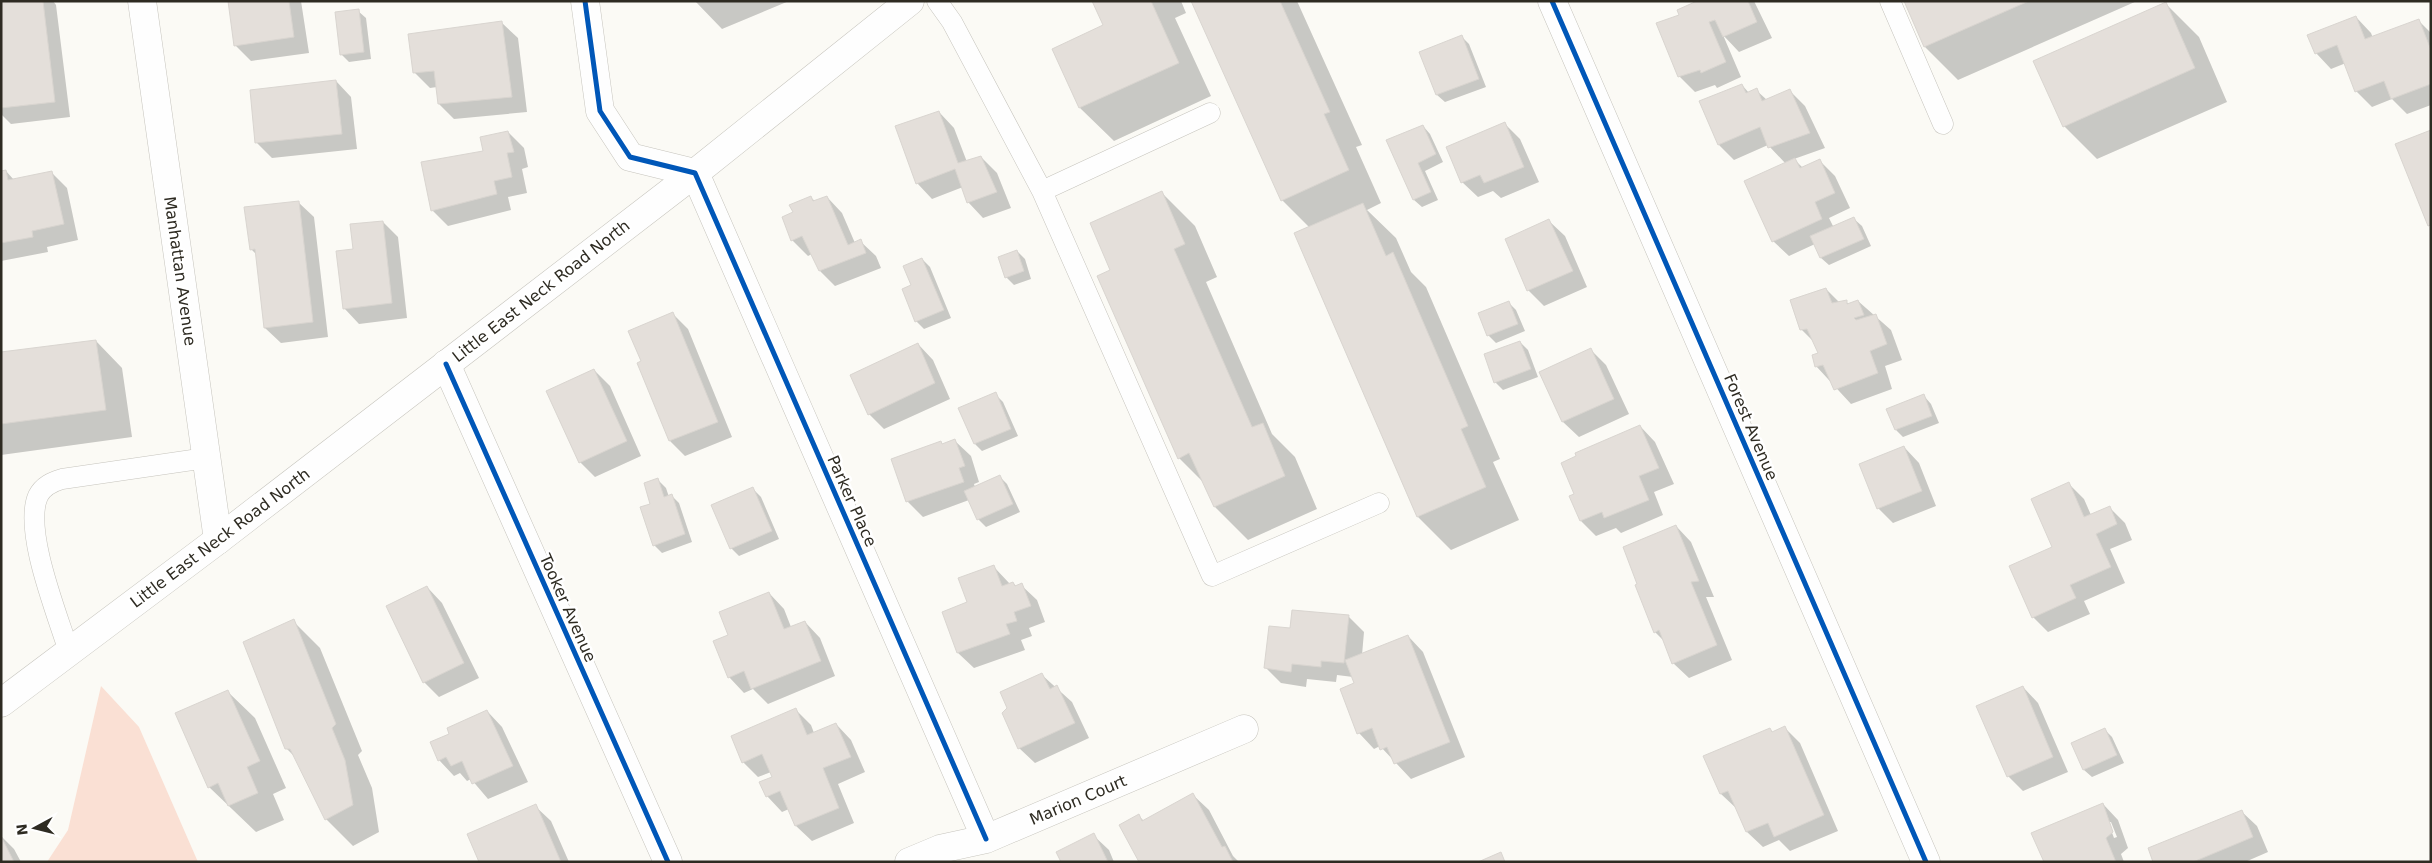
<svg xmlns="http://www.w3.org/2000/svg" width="2432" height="863" font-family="'DejaVu Sans',sans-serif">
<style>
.green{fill:#fae0d4}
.shadow{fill:#0003;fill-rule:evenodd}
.building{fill:#e4dfda;stroke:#d9d5d0}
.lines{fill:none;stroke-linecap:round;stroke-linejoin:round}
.lane-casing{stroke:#c6c4bd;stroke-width:21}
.street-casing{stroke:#c6c4bd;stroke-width:29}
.secondary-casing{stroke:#c6c4bd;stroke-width:29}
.lane{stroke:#fefefe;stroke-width:20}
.street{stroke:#fefefe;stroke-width:28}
.secondary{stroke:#fefefe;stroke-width:28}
.cycleway-casing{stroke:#fff;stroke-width:8}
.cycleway{stroke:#0057b8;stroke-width:5}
.labels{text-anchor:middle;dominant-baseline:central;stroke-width:5;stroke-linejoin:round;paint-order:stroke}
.street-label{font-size:16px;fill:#2e2b22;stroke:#fff}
</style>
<rect width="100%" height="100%" fill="#fbfaf5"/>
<path class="green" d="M 101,686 L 139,727 L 198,862 L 47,862 L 68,830 Z"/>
<path class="shadow" d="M 1,1 L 53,1 L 56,5 L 70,117 L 11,124 L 1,114 Z
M 229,1 L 301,1 L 309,53 L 251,61 L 235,45 Z
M 695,1 L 789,1 L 722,29 Z
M 1094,1 L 1181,1 L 1186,13 L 1175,18 L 1211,96 L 1114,141 L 1080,108 L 1054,49 L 1105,25 Z
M 1193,1 L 1297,1 L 1362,145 L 1356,147 L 1381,203 L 1367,210 L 1396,238 L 1411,272 L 1426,287 L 1500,459 L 1493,462 L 1519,520 L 1451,550 L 1418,517 L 1310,228 L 1282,200 Z
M 1713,1 L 1754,1 L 1772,38 L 1739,52 L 1723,35 L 1741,77 L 1717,88 L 1715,85 L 1695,92 L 1679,76 Z
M 1905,1 L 2137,1 L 1958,80 L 1925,47 Z
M 2166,4 L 2199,37 L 2227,102 L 2097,159 L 2064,126 Z
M 358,11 L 366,18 L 371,59 L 349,62 L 341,54 Z
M 2356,17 L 2371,33 L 2373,38 L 2419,21 L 2431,33 L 2431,105 L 2407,114 L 2392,99 L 2372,107 L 2356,91 L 2346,63 L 2331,69 L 2316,53 Z
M 502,23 L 518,38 L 527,112 L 454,119 L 439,104 L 437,87 L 430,88 L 414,72 Z
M 1462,37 L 1469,44 L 1486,87 L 1445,102 L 1437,95 L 1421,52 Z
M 336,81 L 351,97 L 357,149 L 272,158 L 257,143 Z
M 1742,85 L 1749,93 L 1756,90 L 1767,100 L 1790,91 L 1805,106 L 1825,148 L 1794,159 L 1803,168 L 1820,161 L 1835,176 L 1850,208 L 1829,218 L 1834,228 L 1854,219 L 1862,226 L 1871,246 L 1829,265 L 1821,258 L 1815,244 L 1789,256 L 1773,241 L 1786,164 L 1768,145 L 1734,160 L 1719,145 L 1701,102 Z
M 939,112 L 954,128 L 967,162 L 981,157 L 997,173 L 1011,208 L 983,218 L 968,202 L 963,187 L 932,199 L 917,183 Z
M 1505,124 L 1520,139 L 1539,182 L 1501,198 L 1493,191 L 1478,197 L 1462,182 Z
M 1423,126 L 1430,134 L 1443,162 L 1425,171 L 1438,200 L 1422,207 L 1414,200 L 1388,141 Z
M 508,132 L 524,148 L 528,167 L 522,169 L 527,193 L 508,197 L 511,210 L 448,226 L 432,210 L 485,152 Z
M 6,171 L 14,180 L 51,172 L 67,188 L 78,240 L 47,247 L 48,252 L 1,261 L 1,172 Z
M 1162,193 L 1195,226 L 1217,277 L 1206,282 L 1272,434 L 1295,457 L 1317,509 L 1248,540 L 1215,507 L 1204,483 L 1179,458 L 1112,271 Z
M 810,197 L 815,201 L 827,197 L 842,213 L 855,243 L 860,241 L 876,256 L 881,268 L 835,286 L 820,271 L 812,254 L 808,256 L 792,240 L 794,213 Z
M 298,202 L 314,217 L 328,337 L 281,343 L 265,328 L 257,255 L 251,249 Z
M 1549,221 L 1565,236 L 1587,287 L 1544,306 L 1528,290 Z
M 383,222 L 398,237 L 407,318 L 359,324 L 344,308 L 354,250 Z
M 1017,251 L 1025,259 L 1031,279 L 1014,285 L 1006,277 Z
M 922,259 L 930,267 L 951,318 L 924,329 L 916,321 L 912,286 Z
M 1826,289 L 1840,303 L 1846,302 L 1849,304 L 1858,301 L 1891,330 L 1902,360 L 1885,366 L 1892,389 L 1851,404 L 1816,366 L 1819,354 L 1815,343 L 1801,329 Z
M 1508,302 L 1516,310 L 1525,331 L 1496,343 L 1488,335 Z
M 673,314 L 688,329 L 732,437 L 685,456 L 670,441 L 642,362 Z
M 96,341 L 122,368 L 132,437 L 1,455 L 1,354 Z
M 1520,342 L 1528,350 L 1538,377 L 1503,390 L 1495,382 Z
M 918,344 L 933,360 L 950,399 L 884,429 L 869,414 Z
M 1591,350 L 1606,365 L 1629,414 L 1579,437 L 1563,422 L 1541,372 Z
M 594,370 L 610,386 L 641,456 L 595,477 L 580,462 Z
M 995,394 L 1003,402 L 1018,436 L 982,451 L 975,444 Z
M 1924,396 L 1931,404 L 1939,423 L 1903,437 L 1896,430 Z
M 1640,426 L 1655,442 L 1674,484 L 1654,492 L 1663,515 L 1621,533 L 1616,528 L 1596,536 L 1581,521 L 1570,497 L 1576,495 Z
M 955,441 L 971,456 L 979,482 L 974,484 L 975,487 L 999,476 L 1007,484 L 1020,512 L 986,527 L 978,519 L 969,500 L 923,517 L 908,502 L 893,459 L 940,442 L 943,445 Z
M 1904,447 L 1919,463 L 1936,506 L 1893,523 L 1878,508 Z
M 658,480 L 666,488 L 669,497 L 672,496 L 679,503 L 692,542 L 662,553 L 654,545 L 652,505 Z
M 2069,484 L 2084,499 L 2091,515 L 2109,507 L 2125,523 L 2132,540 L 2110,549 L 2125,583 L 2084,601 L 2090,614 L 2048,632 L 2033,617 L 2054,548 Z
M 753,489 L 761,497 L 779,539 L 739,556 L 731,548 Z
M 1676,526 L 1691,542 L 1714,597 L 1706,597 L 1732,660 L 1689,678 L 1673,663 L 1664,641 L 1655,632 Z
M 994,567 L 1010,584 L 1013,583 L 1017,587 L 1021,585 L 1037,600 L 1045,622 L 1029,628 L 1032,636 L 1021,640 L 1025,650 L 974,668 L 958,653 L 944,612 L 969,603 Z
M 427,587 L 442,603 L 479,678 L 439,697 L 424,682 Z
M 769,593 L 784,609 L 791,627 L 805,622 L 820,638 L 835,676 L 768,704 L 753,689 L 744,693 L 729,677 L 730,635 Z
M 1348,616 L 1364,632 L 1362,655 L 1408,636 L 1423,652 L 1465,757 L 1411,779 L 1380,746 L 1374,749 L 1359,733 L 1341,689 L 1356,684 L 1353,677 L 1337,675 L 1336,682 L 1307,679 L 1306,687 L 1281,683 L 1266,668 L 1292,629 Z
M 293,621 L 320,648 L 362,751 L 358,755 L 372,788 L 379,832 L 353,846 L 326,819 L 295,757 L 286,748 Z
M 1042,675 L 1072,702 L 1089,738 L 1035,763 L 1019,748 Z
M 2023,687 L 2038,703 L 2068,772 L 2023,791 L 2008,776 Z
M 228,692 L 255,718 L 286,788 L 273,794 L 284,820 L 256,832 L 209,787 Z
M 796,710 L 811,725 L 814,733 L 836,724 L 851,740 L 865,772 L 838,784 L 854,823 L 812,841 L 796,826 L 789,809 L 782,812 L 767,796 L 774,777 L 771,772 L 758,777 L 743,762 Z
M 487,711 L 502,727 L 528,782 L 488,799 L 471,779 L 467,781 L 460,773 L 454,776 L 439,760 L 450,734 Z
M 1785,728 L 1800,743 L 1838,831 L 1790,851 L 1779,840 L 1763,847 L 1747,832 L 1737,809 L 1721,794 L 1705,757 L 1770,729 L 1773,733 Z
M 2104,729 L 2112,737 L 2124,763 L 2092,777 L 2084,770 L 2072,743 Z
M 1193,795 L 1209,810 L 1233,856 L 1239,862 L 1140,862 L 1139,816 L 1144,821 Z
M 2103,804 L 2118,820 L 2128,848 L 2121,854 L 2124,862 L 2045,862 ZM 2108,822 L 2111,822 L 2117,837 L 2114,838 Z
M 535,806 L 551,821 L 569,862 L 480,862 Z
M 2241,811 L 2257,826 L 2268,852 L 2245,862 L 2155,862 Z
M 1093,835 L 1109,850 L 1114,862 L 1062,862 Z
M 1,836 L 14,849 L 21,862 L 1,862 Z"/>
<path class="building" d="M 1,1 L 43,1 L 55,102 L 1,108 Z
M 228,1 L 289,1 L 294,37 L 234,46 Z
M 1092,1 L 1151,1 L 1179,63 L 1079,108 L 1052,49 L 1103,25 Z
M 1191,1 L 1280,1 L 1330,112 L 1324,114 L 1349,170 L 1281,201 Z
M 1697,1 L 1748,1 L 1757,22 L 1723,37 L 1715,20 L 1709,22 L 1726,62 L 1701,73 L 1700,70 L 1678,77 L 1656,23 L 1679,15 L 1677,10 Z
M 1904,1 L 2029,1 L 1924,47 Z
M 2166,2 L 2195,68 L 2063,127 L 2033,61 Z
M 359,9 L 364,52 L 340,55 L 335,12 Z
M 2356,16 L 2365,39 L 2419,19 L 2431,50 L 2431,84 L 2391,99 L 2384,81 L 2355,92 L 2337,45 L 2315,54 L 2307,35 Z
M 502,21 L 512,97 L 438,104 L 434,71 L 413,73 L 408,34 Z
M 1462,35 L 1479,79 L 1436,95 L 1419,52 Z
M 336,80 L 342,134 L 255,143 L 250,90 Z
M 1742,84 L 1746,93 L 1757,88 L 1762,101 L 1790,89 L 1810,133 L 1768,148 L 1760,127 L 1718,145 L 1699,101 Z
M 939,111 L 958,163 L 981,156 L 997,192 L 967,203 L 955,169 L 916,184 L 895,126 Z
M 1505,122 L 1524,167 L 1484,183 L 1480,175 L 1461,183 L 1446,147 Z
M 1423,125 L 1436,154 L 1418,163 L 1431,192 L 1413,200 L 1386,140 Z
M 2431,130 L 2431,225 L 2428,226 L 2395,144 Z
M 508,131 L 514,152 L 507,153 L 512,177 L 494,181 L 497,194 L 431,211 L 421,162 L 483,151 L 480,137 Z
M 1795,158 L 1800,168 L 1820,159 L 1835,193 L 1815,202 L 1822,219 L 1772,242 L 1744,181 Z
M 6,170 L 8,180 L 52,171 L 64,224 L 32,231 L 33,237 L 1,243 L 1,171 Z
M 1162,191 L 1185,244 L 1174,249 L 1252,427 L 1263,423 L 1285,476 L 1214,507 L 1189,453 L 1178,459 L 1097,276 L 1110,270 L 1090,223 Z
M 811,196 L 813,201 L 827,196 L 848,245 L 861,239 L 866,253 L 819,271 L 802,236 L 791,241 L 782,217 L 793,212 L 789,205 Z
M 299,201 L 313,322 L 264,328 L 255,249 L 250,250 L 244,207 Z
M 1363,203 L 1386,256 L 1393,252 L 1468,426 L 1461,429 L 1486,487 L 1417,517 L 1294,233 Z
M 1854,217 L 1864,239 L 1820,258 L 1810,236 Z
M 1549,219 L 1573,271 L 1527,291 L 1505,239 Z
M 383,221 L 392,303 L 343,309 L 336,251 L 353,249 L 350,224 Z
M 1017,250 L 1024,271 L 1005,278 L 998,257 Z
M 922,258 L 944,310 L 915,322 L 902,289 L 911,285 L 903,266 Z
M 1826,288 L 1832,303 L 1847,300 L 1847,304 L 1858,300 L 1864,315 L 1854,318 L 1856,320 L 1876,314 L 1887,344 L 1870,351 L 1878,373 L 1834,390 L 1823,365 L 1815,367 L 1812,355 L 1818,353 L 1807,329 L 1800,330 L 1790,300 Z
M 1509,301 L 1518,324 L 1487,336 L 1478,313 Z
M 673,312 L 718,422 L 669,441 L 637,363 L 641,361 L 628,331 Z
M 96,340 L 106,410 L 1,424 L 1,352 Z
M 1520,341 L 1531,369 L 1494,383 L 1484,354 Z
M 918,343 L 935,383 L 868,415 L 850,375 Z
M 1591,348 L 1614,399 L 1562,422 L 1539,372 Z
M 594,369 L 627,441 L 579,463 L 546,391 Z
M 996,392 L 1011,429 L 974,444 L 958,408 Z
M 1924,394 L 1932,416 L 1895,430 L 1886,409 Z
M 1640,425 L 1659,468 L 1639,476 L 1649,500 L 1604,518 L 1602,512 L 1580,521 L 1569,496 L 1574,494 L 1561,463 L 1576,456 L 1575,453 Z
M 955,439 L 965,466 L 959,468 L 964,482 L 906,502 L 891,459 L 941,441 L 942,444 Z
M 1904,446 L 1922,491 L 1877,509 L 1859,464 Z
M 1000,475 L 1013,504 L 977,520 L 964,491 Z
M 658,478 L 664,497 L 672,494 L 685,534 L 653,546 L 640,507 L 650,504 L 644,483 Z
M 2069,482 L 2084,517 L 2110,506 L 2117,524 L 2096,534 L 2111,567 L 2070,585 L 2076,598 L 2032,618 L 2009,566 L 2052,547 L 2031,499 Z
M 753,487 L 772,531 L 730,549 L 711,505 Z
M 1676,525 L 1699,581 L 1691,582 L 1717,645 L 1672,664 L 1659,630 L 1654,633 L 1635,585 L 1637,584 L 1623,547 Z
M 994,565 L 1002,586 L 1013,582 L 1015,586 L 1022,583 L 1031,606 L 1014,612 L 1017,621 L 1006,624 L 1010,634 L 957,653 L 942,612 L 967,602 L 958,578 Z
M 427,586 L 464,663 L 423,683 L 386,606 Z
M 769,592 L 784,629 L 805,621 L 821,661 L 751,689 L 744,671 L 728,678 L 713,641 L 728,635 L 719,612 Z
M 1292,610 L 1349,615 L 1344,663 L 1321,661 L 1321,667 L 1292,664 L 1291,672 L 1264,668 L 1269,626 L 1290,628 Z
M 294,619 L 336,724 L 332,728 L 345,760 L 353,805 L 325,820 L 290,749 L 285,749 L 243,642 Z
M 1408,635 L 1450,742 L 1394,764 L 1387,747 L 1380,750 L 1372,728 L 1357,734 L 1340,689 L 1354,683 L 1345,660 Z
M 1042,673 L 1050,689 L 1057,685 L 1075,723 L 1018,749 L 1002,713 L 1007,708 L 1000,692 Z
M 2023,686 L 2053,757 L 2007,777 L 1976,706 Z
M 228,690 L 260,761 L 247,767 L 258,793 L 228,806 L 218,783 L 208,788 L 175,713 Z
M 796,708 L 807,735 L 836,723 L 851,757 L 823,768 L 839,808 L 795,826 L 780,791 L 766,797 L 759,782 L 772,777 L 762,754 L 742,763 L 731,736 Z
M 487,710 L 513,766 L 472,784 L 462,761 L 451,766 L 446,757 L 438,761 L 430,742 L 449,734 L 447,728 Z
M 1785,726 L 1824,815 L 1774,837 L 1768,823 L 1746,832 L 1728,791 L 1720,794 L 1703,756 L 1770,728 L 1772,732 Z
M 2105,728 L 2117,755 L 2083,770 L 2071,743 Z
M 1193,793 L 1222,847 L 1225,846 L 1233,862 L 1139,862 L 1119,825 L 1139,814 L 1142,821 Z
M 2103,803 L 2113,832 L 2106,838 L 2116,862 L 2044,862 L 2031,833 Z
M 536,804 L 561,862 L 479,862 L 467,834 Z
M 2242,810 L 2253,837 L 2193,862 L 2153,862 L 2148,848 Z
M 1094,833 L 1108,862 L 1061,862 L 1056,852 Z
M 1,836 L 14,862 L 1,862 Z
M 1501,852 L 1505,862 L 1478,862 Z"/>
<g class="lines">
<g class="lane-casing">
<path id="lane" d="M 937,1 L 952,22 L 1042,191 L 1212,576 L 1379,503
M 1890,1 L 1943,124
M 1042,191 L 1210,113
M 69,652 C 58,616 23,531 38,496 C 43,486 52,482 62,479 L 206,458"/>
</g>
<g class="street-casing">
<path id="street" d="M 142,1 L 218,540
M 585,1 L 600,111 L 630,157 L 695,173 L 986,839
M 1552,1 L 1926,862
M 446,364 L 668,862
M 909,862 L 940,849 L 986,839 L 1244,729"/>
</g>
<g class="secondary-casing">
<path id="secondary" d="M 1,703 L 218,540 L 695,173 L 910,1"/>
</g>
<use href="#lane" class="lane"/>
<use href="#street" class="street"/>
<use href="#secondary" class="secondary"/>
<g class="cycleway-casing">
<path id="cycleway" d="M 585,1 L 600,111 L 630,157 L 695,173 L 986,839
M 1552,1 L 1926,862
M 446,364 L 668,862"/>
</g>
<use href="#cycleway" class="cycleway"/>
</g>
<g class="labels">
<g class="street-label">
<text transform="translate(180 271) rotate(82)">Manhattan Avenue</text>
<text transform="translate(541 291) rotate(-38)">Little East Neck Road North</text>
<text transform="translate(1751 427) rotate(67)">Forest Avenue</text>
<text transform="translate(852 501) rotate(66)">Parker Place</text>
<text transform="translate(220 538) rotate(-37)">Little East Neck Road North</text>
<text transform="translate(568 608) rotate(66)">Tooker Avenue</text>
<text transform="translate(1078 800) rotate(-23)">Marion Court</text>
</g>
</g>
<rect width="2432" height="863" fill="none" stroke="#2e2b22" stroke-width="5"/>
<g transform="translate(35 828) rotate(263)" stroke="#ffffff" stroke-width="4" paint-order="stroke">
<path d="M0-4L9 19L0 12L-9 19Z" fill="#2e2b22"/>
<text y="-8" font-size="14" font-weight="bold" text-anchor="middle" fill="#2e2b22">N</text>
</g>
</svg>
